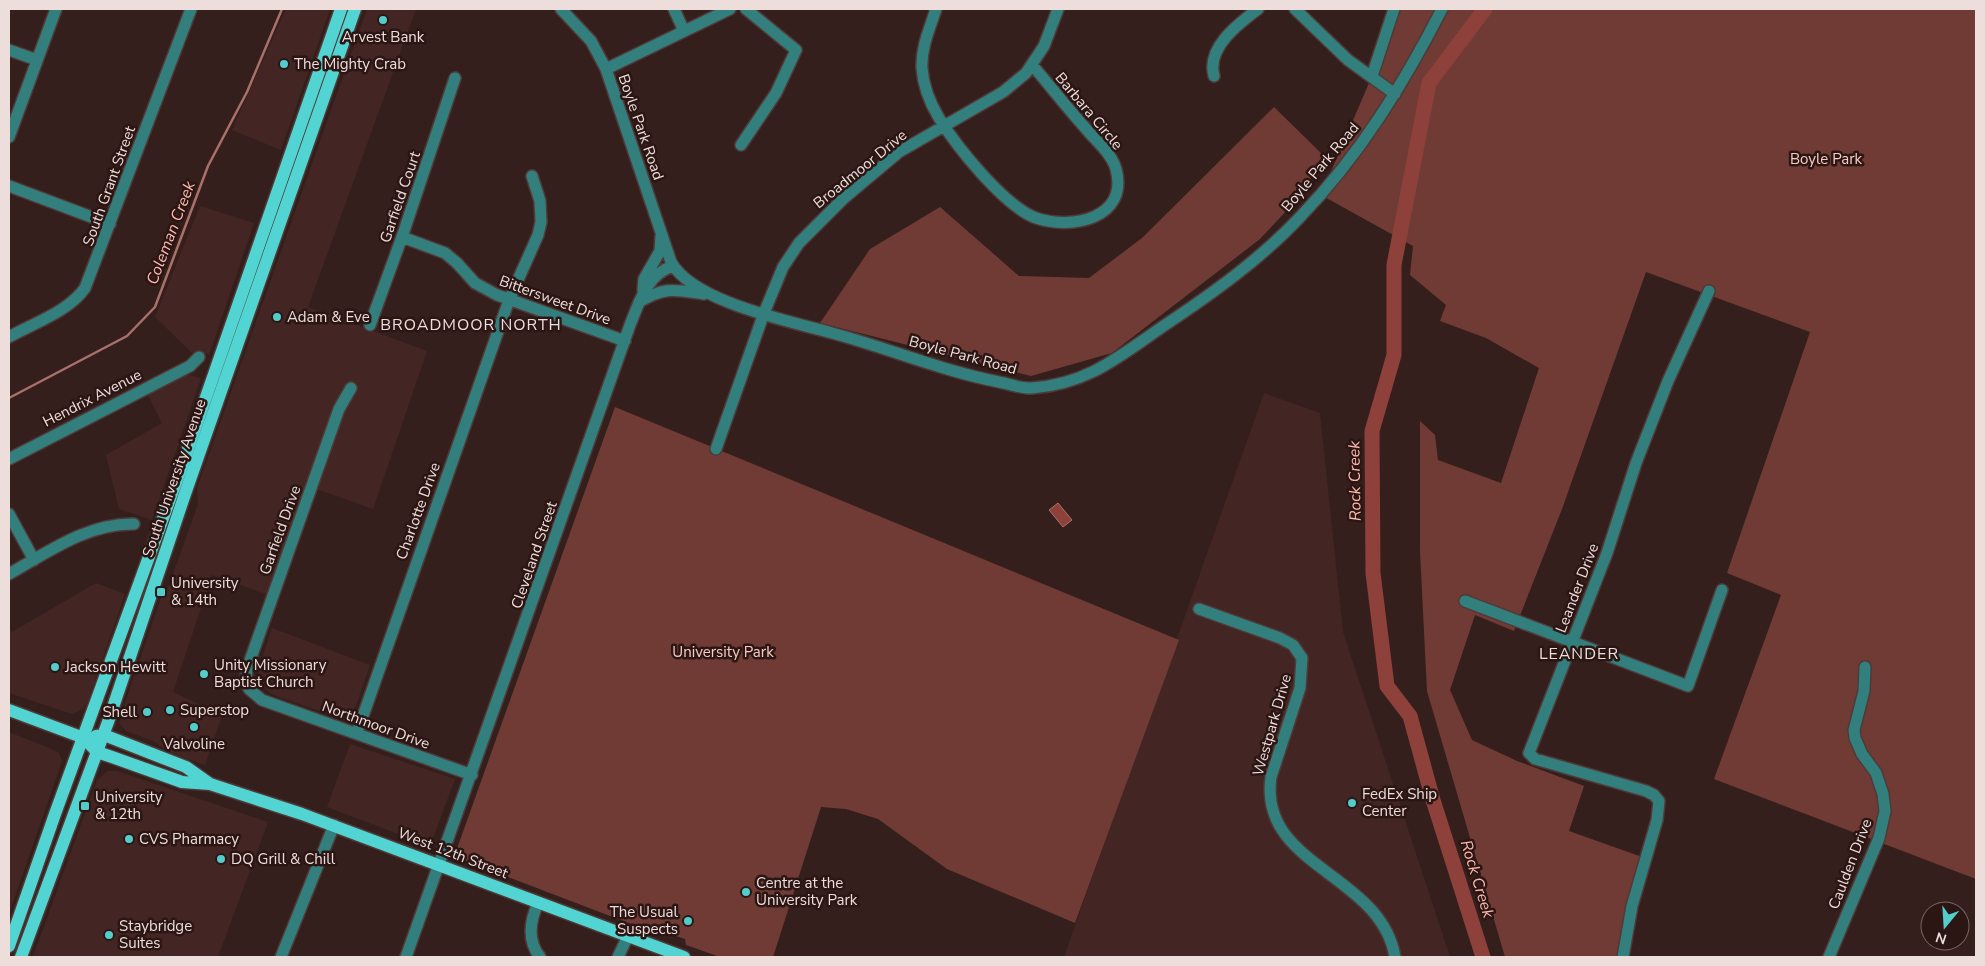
<svg xmlns="http://www.w3.org/2000/svg" width="1985" height="966" font-family="'Nunito Sans',sans-serif">
<style>
.built{fill:#432623}
.green{fill:#703b35}
.water{fill:#8e413a;stroke:#aa706a}
.lines{fill:none;stroke-linecap:round;stroke-linejoin:round}
.stream{stroke:#aa706a;stroke-width:2.5}
.river{stroke:#8e413a;stroke-width:15}
.minor-casing{stroke:#4f3a37;stroke-width:14}
.major-casing{stroke:#4f3a37;stroke-width:15}
.minor{stroke:#327f7e;stroke-width:11}
.major{stroke:#51d4d2;stroke-width:12}
.poi-dot{fill:#53cdcb;stroke:#2b1613;stroke-width:2}
.labels{text-anchor:middle;dominant-baseline:central;stroke-width:5;stroke-linejoin:round;paint-order:stroke}
.poi-label{font-size:15px;fill:#eddddb;stroke:#2b1613;text-anchor:start}
.street-label{font-size:15px;fill:#eddddb;stroke:#2b1613}
.park-label{font-size:15px;fill:#f9cac3;stroke:#2b1613}
.water-label{font-size:16px;font-style:italic;fill:#feb9b0;stroke:#2b1613}
.neighbourhood-label{font-size:16px;letter-spacing:1px;fill:#eddddb;stroke:#2b1613}
</style>
<rect width="100%" height="100%" fill="#351f1c"/>
<path class="built" d="M 286,9 L 330,9 L 281,150 L 232,130 Z
M 367,9 L 416,9 L 308,307 L 427,351 L 373,509 L 311,487 L 272,596 L 212,575 L 173,692 L 222,715 L 205,765 L 171,753 L 153,741 L 126,731 L 120,724 L 120,717 L 162,595 L 167,591 L 198,504 L 197,488 Z
M 200,206 L 254,223 L 209,355 L 201,352 L 192,353 L 155,317 Z
M 186,374 L 201,378 L 152,520 L 119,509 L 106,455 L 162,423 L 147,393 Z
M 1264,393 L 1320,413 L 1343,632 L 1450,957 L 1064,957 Z
M 96,583 L 125,594 L 87,704 L 83,709 L 72,714 L 9,693 L 9,626 L 12,632 Z
M 272,628 L 370,665 L 352,717 L 345,720 L 271,694 L 264,687 L 258,670 Z
M 9,732 L 54,750 L 59,753 L 62,761 L 9,914 Z
M 350,744 L 455,779 L 430,846 L 327,807 Z
M 108,771 L 117,771 L 268,822 L 218,957 L 33,957 L 97,780 Z"/>
<path class="green" d="M 1397,9 L 1976,9 L 1976,879 L 1714,779 L 1781,595 L 1727,573 L 1810,332 L 1646,272 L 1562,509 L 1514,631 L 1475,615 L 1450,690 L 1472,740 L 1517,761 L 1584,786 L 1569,831 L 1642,857 L 1617,957 L 1505,957 L 1427,691 L 1420,551 L 1420,421 L 1435,435 L 1438,460 L 1501,483 L 1539,368 L 1486,338 L 1440,321 L 1446,305 L 1410,275 L 1413,246 L 1321,195 L 1372,76 Z
M 1274,107 L 1323,155 L 1304,192 L 1260,239 L 1112,353 L 1031,376 L 820,323 L 870,249 L 940,207 L 1019,276 L 1089,278 L 1142,238 Z
M 615,407 L 1179,640 L 1075,923 L 947,869 L 878,819 L 846,809 L 821,807 L 773,957 L 720,957 L 686,945 L 685,939 L 655,929 L 652,932 L 458,858 L 455,854 Z"/>
<path class="water" d="M 1058,503 L 1072,520 L 1063,527 L 1049,510 Z"/>
<g class="lines">
<path class="stream" d="M 9,398 L 127,336 L 155,307 L 208,166 L 247,92 L 282,9"/>
<path class="river" d="M 1483,957 L 1433,800 L 1410,716 L 1387,686 L 1373,573 L 1372,431 L 1394,355 L 1394,265 L 1429,83 L 1485,9"/>
<g class="minor-casing">
<path id="minor" d="M 561,9 L 591,41 L 606,69 L 671,262 C 693,302 789,321 832,333 C 888,348 942,371 999,382 C 1010,384 1022,389 1032,388 C 1089,384 1121,355 1165,325 C 1213,293 1262,258 1301,216 C 1360,155 1404,83 1442,9
M 674,9 L 684,31
M 936,9 C 930,28 921,47 922,68 C 923,84 930,103 939,118 C 957,147 1004,206 1036,218 C 1071,230 1129,219 1116,169 C 1112,154 1096,141 1087,130 C 1068,109 1051,87 1033,66
M 1295,9 L 1348,60 L 1395,94
M 9,50 L 37,60
M 606,69 L 730,9
M 1214,76 C 1206,48 1238,24 1258,9
M 1372,76 L 1394,9
M 9,137 L 56,9
M 741,145 L 776,93 L 796,50 L 746,9
M 9,186 L 110,224
M 402,237 L 445,253 L 457,263 L 475,283 L 497,295 L 625,341
M 643,290 L 644,279 L 660,251 L 661,236
M 639,302 C 666,286 675,290 704,294
M 370,325 L 402,237 L 455,78
M 9,337 C 34,323 68,312 85,288 L 191,9
M 351,388 L 339,409 L 247,669 L 246,680 L 249,689 L 262,700 L 472,775
M 716,449 L 764,313 L 783,267 L 799,243 L 843,199 L 899,152 L 1003,92 L 1026,73 L 1044,46 L 1058,9
M 9,459 L 190,366 L 199,357
M 9,514 L 34,560
M 9,574 C 48,552 88,523 134,524
M 1465,601 L 1688,686 L 1722,590
M 1199,609 L 1280,638 L 1293,645 L 1302,658 L 1300,688 L 1271,777 C 1258,867 1381,873 1395,957
M 357,733 L 509,300 L 538,235 L 541,222 L 540,201 L 532,176
M 538,903 C 530,921 527,941 540,957
M 281,957 L 334,825
M 406,957 L 630,325 C 639,303 647,274 673,266
M 618,957 L 628,936
M 1623,957 L 1632,906 L 1657,820 L 1659,801 L 1654,795 L 1646,791 L 1535,759 L 1529,753 L 1607,553 L 1636,463 L 1668,381 L 1709,291
M 1829,957 L 1879,838 L 1885,811 L 1883,794 L 1876,773 L 1862,754 L 1855,738 L 1854,730 L 1864,691 L 1865,667"/>
</g>
<g class="major-casing">
<path id="major" d="M 9,710 L 84,738 L 97,752 L 112,757 L 182,782 L 210,784 L 302,814 L 684,957
M 96,736 L 104,735 L 186,767 L 210,784
M 9,946 L 55,814 L 181,469 L 341,9
M 21,957 L 108,722 L 185,494 L 355,9"/>
</g>
<use href="#minor" class="minor"/>
<use href="#major" class="major"/>
</g>
<g class="poi-dot">
<circle cx="383" cy="20" r="5"/>
<circle cx="284" cy="64" r="5"/>
<circle cx="277" cy="317" r="5"/>
<rect x="156" y="587" width="10" height="10" rx="2.5"/>
<circle cx="55" cy="667" r="5"/>
<circle cx="204" cy="674" r="5"/>
<circle cx="170" cy="710" r="5"/>
<circle cx="147" cy="712" r="5"/>
<circle cx="194" cy="727" r="5"/>
<circle cx="1352" cy="803" r="5"/>
<rect x="80" y="801" width="10" height="10" rx="2.5"/>
<circle cx="129" cy="839" r="5"/>
<circle cx="221" cy="859" r="5"/>
<circle cx="746" cy="892" r="5"/>
<circle cx="688" cy="921" r="5"/>
<circle cx="109" cy="935" r="5"/>
</g>
<g class="labels">
<g class="poi-label">
<text x="383" y="37" text-anchor="middle">Arvest Bank</text>
<text x="294" y="64">The Mighty Crab</text>
<text x="287" y="317">Adam &amp; Eve</text>
<text x="171" y="583">University<tspan x="171" dy="17">&amp; 14th</tspan></text>
<text x="214" y="665">Unity Missionary<tspan x="214" dy="17">Baptist Church</tspan></text>
<text x="65" y="667">Jackson Hewitt</text>
<text x="180" y="710">Superstop</text>
<text x="137" y="712" text-anchor="end">Shell</text>
<text x="194" y="744" text-anchor="middle">Valvoline</text>
<text x="1362" y="794">FedEx Ship<tspan x="1362" dy="17">Center</tspan></text>
<text x="95" y="797">University<tspan x="95" dy="17">&amp; 12th</tspan></text>
<text x="139" y="839">CVS Pharmacy</text>
<text x="231" y="859">DQ Grill &amp; Chill</text>
<text x="756" y="883">Centre at the<tspan x="756" dy="17">University Park</tspan></text>
<text x="678" y="912" text-anchor="end">The Usual<tspan x="678" dy="17">Suspects</tspan></text>
<text x="119" y="926">Staybridge<tspan x="119" dy="17">Suites</tspan></text>
</g>
<g class="street-label">
<text transform="translate(1089 111) rotate(50)">Barbara Circle</text>
<text transform="translate(641 127) rotate(71)">Boyle Park Road</text>
<text transform="translate(1320 167) rotate(-50)">Boyle Park Road</text>
<text transform="translate(860 169) rotate(-39)">Broadmoor Drive</text>
<text transform="translate(109 186) rotate(-70)">South Grant Street</text>
<text transform="translate(400 197) rotate(-71)">Garfield Court</text>
<text transform="translate(555 300) rotate(20)">Bittersweet Drive</text>
<text transform="translate(963 355) rotate(15)">Boyle Park Road</text>
<text transform="translate(92 398) rotate(-27)">Hendrix Avenue</text>
<text transform="translate(174 478) rotate(-71)">South University Avenue</text>
<text transform="translate(418 511) rotate(-70)">Charlotte Drive</text>
<text transform="translate(280 530) rotate(-70)">Garfield Drive</text>
<text transform="translate(534 555) rotate(-71)">Cleveland Street</text>
<text transform="translate(1577 588) rotate(-69)">Leander Drive</text>
<text transform="translate(376 725) rotate(20)">Northmoor Drive</text>
<text transform="translate(1272 725) rotate(-74)">Westpark Drive</text>
<text transform="translate(453 853) rotate(21)">West 12th Street</text>
<text transform="translate(1850 864) rotate(-69)">Caulden Drive</text>
</g>
<g class="park-label">
<text x="1826" y="159">Boyle Park</text>
<text x="723" y="652">University Park</text>
</g>
<g class="water-label">
<text transform="translate(171 233) rotate(-69)">Coleman Creek</text>
<text transform="translate(1355 481) rotate(-91)">Rock Creek</text>
<text transform="translate(1477 879) rotate(73)">Rock Creek</text>
</g>
<g class="neighbourhood-label">
<text x="471" y="325">BROADMOOR NORTH</text>
<text x="1579" y="654">LEANDER</text>
</g>
</g>
<rect width="1985" height="966" fill="none" stroke="#eddddb" stroke-width="20"/>
<g transform="translate(1945 926) rotate(198)"><circle r="24" fill="#2b1613" stroke="#796663"/>
<path d="M0-4L9 19L0 12L-9 19Z" fill="#53cdcb"/>
<text y="-8" font-size="14" font-weight="bold" text-anchor="middle" fill="#eddddb">N</text>
</g>
</svg>
